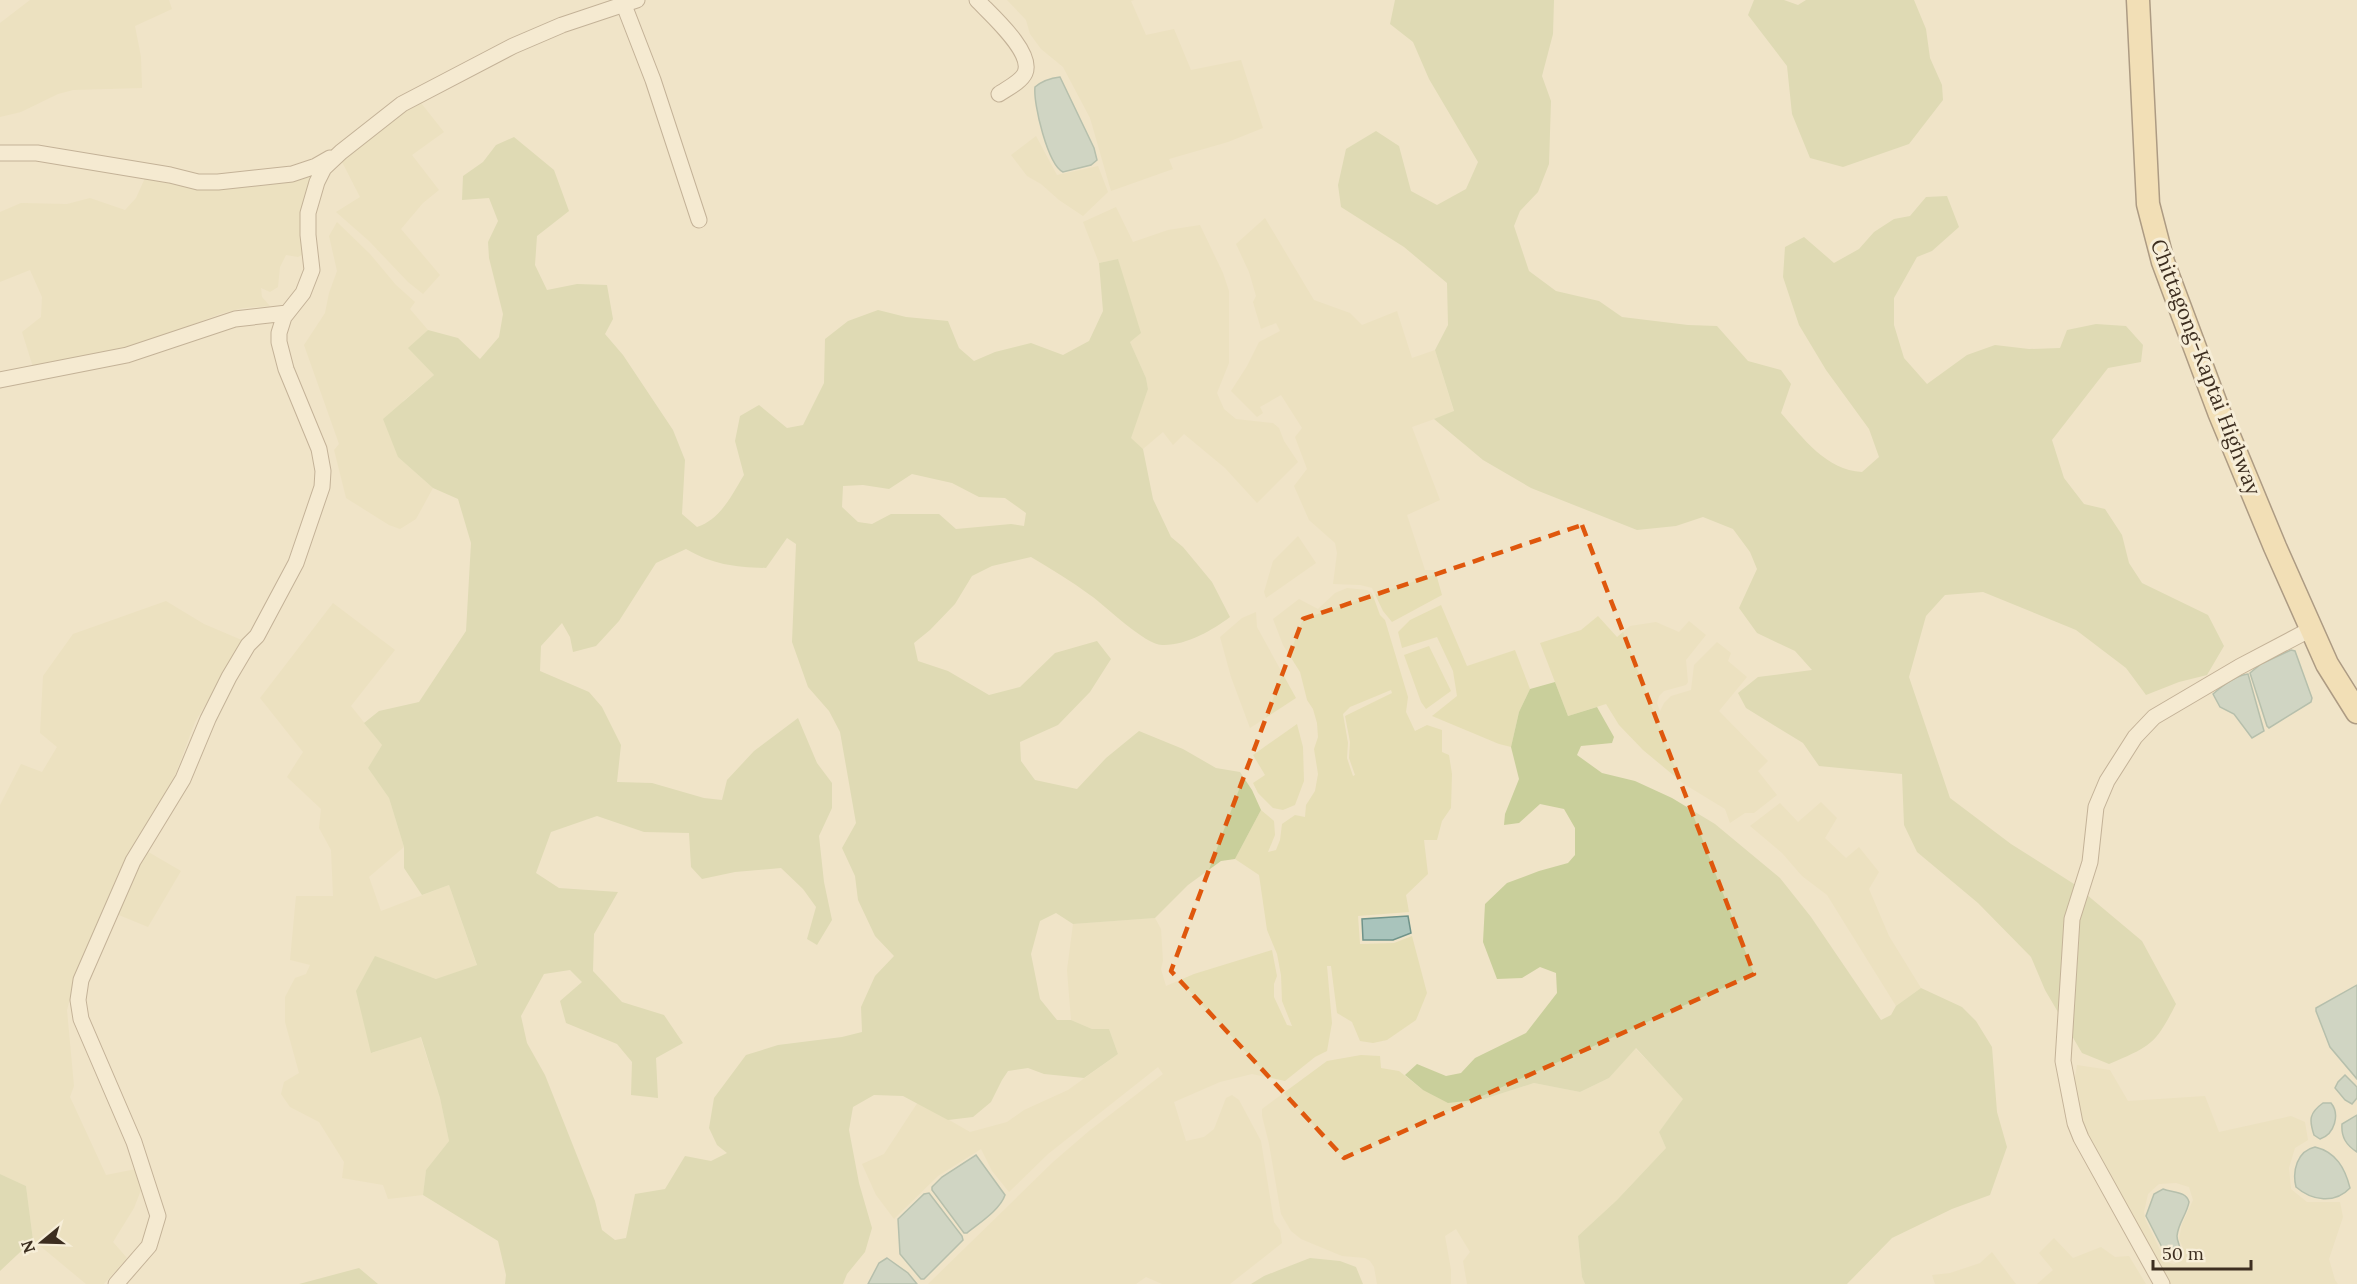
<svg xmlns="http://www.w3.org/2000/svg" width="2357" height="1284" font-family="Lora,serif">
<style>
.farmland{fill:#e6deb5;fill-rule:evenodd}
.green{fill:#c9cf9b;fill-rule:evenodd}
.water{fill:#a9c4bc;stroke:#6f938a;stroke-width:1.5}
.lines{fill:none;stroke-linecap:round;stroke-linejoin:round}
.minor-casing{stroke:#8d765c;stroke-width:17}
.primary-casing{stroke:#5b4430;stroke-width:25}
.minor{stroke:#faf1dc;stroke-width:15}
.primary{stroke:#f3d9a0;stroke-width:22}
.marked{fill:none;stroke:#df570d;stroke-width:4.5;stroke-dasharray:12 8;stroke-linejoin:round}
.labels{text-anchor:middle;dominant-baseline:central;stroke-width:6;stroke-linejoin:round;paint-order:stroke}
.street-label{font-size:21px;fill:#3d2e20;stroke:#f7eed8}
</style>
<rect width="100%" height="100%" fill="#f0e4c8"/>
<path class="farmland" d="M 30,0 L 169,0 L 172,9 L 135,26 L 141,57 L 142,88 L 73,90 L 58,94 L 21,112 L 0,117 L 0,23 Z
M 1007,0 L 1134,0 L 1131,1 L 1146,35 L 1174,29 L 1191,70 L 1241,60 L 1263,128 L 1228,142 L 1169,159 L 1173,169 L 1111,191 L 1090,118 L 1063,67 L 1041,49 L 1030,34 L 1026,20 Z
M 421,103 L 444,132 L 412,155 L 439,190 L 423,203 L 401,229 L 440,275 L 423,294 L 408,282 L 369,241 L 336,212 L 360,197 L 340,158 L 391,119 Z
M 1036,136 L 1057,175 L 1098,166 L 1108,192 L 1083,216 L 1059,200 L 1041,184 L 1027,176 L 1011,155 Z
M 314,172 L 304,254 L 298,257 L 286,255 L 280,267 L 278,287 L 270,292 L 261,288 L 262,297 L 270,306 L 243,308 L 220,314 L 176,331 L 101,355 L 33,367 L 22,332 L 41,317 L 42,297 L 30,270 L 0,282 L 0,212 L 21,203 L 67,204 L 90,198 L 125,210 L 136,198 L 145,178 Z
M 1116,207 L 1133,242 L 1168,230 L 1200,225 L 1223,273 L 1229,291 L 1229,363 L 1217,393 L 1224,409 L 1236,419 L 1273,423 L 1279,428 L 1284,441 L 1298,462 L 1257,503 L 1225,468 L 1184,434 L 1173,445 L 1163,432 L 1143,449 L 1130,438 L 1148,389 L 1146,378 L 1130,342 L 1118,259 L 1099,263 L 1083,222 Z
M 1265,218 L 1314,300 L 1350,313 L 1362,325 L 1397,311 L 1412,358 L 1435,350 L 1454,412 L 1412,427 L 1440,500 L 1407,515 L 1425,570 L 1435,570 L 1442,595 L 1392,622 L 1383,611 L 1372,588 L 1360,585 L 1333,584 L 1337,553 L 1335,543 L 1309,520 L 1294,486 L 1307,469 L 1295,437 L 1302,428 L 1281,395 L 1260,407 L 1263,413 L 1257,417 L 1231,391 L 1247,366 L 1259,342 L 1280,331 L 1276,323 L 1261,329 L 1253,302 L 1256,296 L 1249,272 L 1236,244 Z
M 337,222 L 370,254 L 396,285 L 415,302 L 410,309 L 428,330 L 409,348 L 434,375 L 403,401 L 398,457 L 433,488 L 416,519 L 400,529 L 389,525 L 346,498 L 334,450 L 339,444 L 304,345 L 325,313 L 329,293 L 337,271 L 329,236 Z
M 1298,536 L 1316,563 L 1266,598 L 1264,592 L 1273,561 Z
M 1347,588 L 1367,590 L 1372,593 L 1380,615 L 1385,620 L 1408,697 L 1406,712 L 1415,731 L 1427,725 L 1442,730 L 1442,752 L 1449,755 L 1452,774 L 1451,808 L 1442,821 L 1437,840 L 1424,840 L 1428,874 L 1406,895 L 1409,912 L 1358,916 L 1360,944 L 1394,943 L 1412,936 L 1427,993 L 1416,1020 L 1387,1040 L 1373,1043 L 1360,1041 L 1352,1022 L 1337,1013 L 1331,966 L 1327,966 L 1332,1023 L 1327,1051 L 1315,1057 L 1285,1081 L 1252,1074 L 1220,1082 L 1174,1102 L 1186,1141 L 1204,1137 L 1214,1129 L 1226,1098 L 1232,1095 L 1239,1100 L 1261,1141 L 1274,1222 L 1280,1230 L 1282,1243 L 1230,1284 L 1162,1284 L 1146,1277 L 1136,1284 L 928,1284 L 1053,1162 L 1089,1131 L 1163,1074 L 1158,1067 L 1048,1154 L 1009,1192 L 992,1171 L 981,1149 L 938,1176 L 894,1219 L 876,1195 L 862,1164 L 884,1154 L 918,1102 L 970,1132 L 1007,1122 L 1024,1110 L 1068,1090 L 1118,1054 L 1109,1029 L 1092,1029 L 1071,1020 L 1067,970 L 1073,924 L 1155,918 L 1161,929 L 1163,961 L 1161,969 L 1166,986 L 1194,974 L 1272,950 L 1277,976 L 1274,984 L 1274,997 L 1287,1025 L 1292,1026 L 1282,1001 L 1281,975 L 1277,954 L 1267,930 L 1259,875 L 1235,859 L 1261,810 L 1274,821 L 1275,835 L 1268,852 L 1276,850 L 1280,840 L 1282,824 L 1295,815 L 1305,817 L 1306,805 L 1315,791 L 1318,774 L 1314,749 L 1318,737 L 1317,723 L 1313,709 L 1307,700 L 1300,672 L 1283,645 L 1273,619 L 1299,599 L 1318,609 L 1335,593 ZM 1391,690 L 1392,693 L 1345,716 L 1350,742 L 1349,758 L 1355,775 L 1353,776 L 1347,758 L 1348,743 L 1343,714 L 1350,707 Z
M 166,601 L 204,624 L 244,641 L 195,722 L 170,789 L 120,870 L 78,970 L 67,1010 L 74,1086 L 70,1097 L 106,1175 L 136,1169 L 141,1190 L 134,1208 L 113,1242 L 127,1258 L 104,1284 L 86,1284 L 33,1240 L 26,1186 L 0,1174 L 0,805 L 21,764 L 42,772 L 57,747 L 40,733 L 43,676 L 73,634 Z
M 333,603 L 395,650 L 351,706 L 382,745 L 368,768 L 389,798 L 404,847 L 369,877 L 381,911 L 449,885 L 477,966 L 437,979 L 411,971 L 372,1053 L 420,1036 L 440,1098 L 449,1141 L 426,1170 L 423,1195 L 388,1199 L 383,1185 L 342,1178 L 344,1162 L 319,1122 L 290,1107 L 281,1094 L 284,1082 L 299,1073 L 285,1022 L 285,997 L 295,978 L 306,974 L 310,965 L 290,960 L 296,896 L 333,896 L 331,850 L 319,828 L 321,809 L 287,777 L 303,752 L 260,698 Z
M 1441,605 L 1467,666 L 1515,650 L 1530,689 L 1519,712 L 1511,747 L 1499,744 L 1432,716 L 1457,696 L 1453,671 L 1437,637 L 1402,648 L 1398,632 L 1410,620 Z
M 1256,612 L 1257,627 L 1296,698 L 1250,728 L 1231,677 L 1220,637 L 1242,618 Z
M 1598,616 L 1617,637 L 1630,626 L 1656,622 L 1679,632 L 1689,621 L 1706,635 L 1686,660 L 1688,682 L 1686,685 L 1664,691 L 1659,696 L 1657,703 L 1660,711 L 1664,703 L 1671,696 L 1691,690 L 1694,665 L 1717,642 L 1731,653 L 1728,661 L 1747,677 L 1719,711 L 1768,761 L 1758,771 L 1777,795 L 1754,813 L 1745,813 L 1730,823 L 1725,809 L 1684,784 L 1643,750 L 1619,725 L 1606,704 L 1568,716 L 1540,643 L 1581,630 Z
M 1429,646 L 1451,691 L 1426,709 L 1421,702 L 1404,655 Z
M 1297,724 L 1303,747 L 1304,781 L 1295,805 L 1283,810 L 1273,808 L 1258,793 L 1253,783 L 1265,775 L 1253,755 Z
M 1821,802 L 1837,818 L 1825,838 L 1846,858 L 1859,847 L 1879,872 L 1869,889 L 1889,936 L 1921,988 L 1896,1006 L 1827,895 L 1802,876 L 1782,853 L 1750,826 L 1780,803 L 1798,822 Z
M 145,850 L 181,871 L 148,927 L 114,913 Z
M 1635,1048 L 1684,1099 L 1659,1132 L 1666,1148 L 1617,1200 L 1578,1236 L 1582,1277 L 1585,1284 L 1467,1284 L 1463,1261 L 1470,1252 L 1456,1229 L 1445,1236 L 1451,1270 L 1451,1284 L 1377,1284 L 1374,1267 L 1370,1261 L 1365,1258 L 1342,1256 L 1301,1239 L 1291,1231 L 1281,1214 L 1269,1144 L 1262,1116 L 1262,1109 L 1327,1061 L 1361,1055 L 1380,1056 L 1381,1068 L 1399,1071 L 1423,1090 L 1484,1099 L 1534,1083 L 1580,1092 L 1609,1078 Z
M 2077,1065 L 2110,1070 L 2128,1101 L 2205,1096 L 2219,1132 L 2291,1116 L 2305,1122 L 2308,1140 L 2295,1148 L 2289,1168 L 2291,1189 L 2307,1202 L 2340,1202 L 2343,1217 L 2329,1259 L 2335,1280 L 2338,1284 L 2167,1284 L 2089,1143 L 2081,1118 L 2074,1082 ZM 2176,1183 L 2189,1187 L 2193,1200 L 2182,1224 L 2179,1239 L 2184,1250 L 2184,1258 L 2174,1264 L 2166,1262 L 2145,1219 L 2144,1212 L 2148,1194 L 2159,1184 Z
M 2054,1238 L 2073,1258 L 2101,1247 L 2115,1257 L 2129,1256 L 2146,1284 L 2037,1284 L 2053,1270 L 2039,1253 Z
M 1992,1252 L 2016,1284 L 1935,1284 L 1932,1275 L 1950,1273 L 1980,1263 Z"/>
<path class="green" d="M 1395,0 L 1554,0 L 1553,34 L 1542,76 L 1551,101 L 1549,164 L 1538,192 L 1520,211 L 1514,226 L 1529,271 L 1556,291 L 1599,301 L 1622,317 L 1688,325 L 1717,326 L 1748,361 L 1781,370 L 1791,384 L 1781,413 C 1803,438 1826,470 1862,472 L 1879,457 L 1869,429 L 1826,370 L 1799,325 L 1783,277 L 1785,247 L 1804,237 L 1834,263 L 1859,249 L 1874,232 L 1894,219 L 1910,216 L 1926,197 L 1947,196 L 1959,227 L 1932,251 L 1917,257 L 1894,298 L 1894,325 L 1904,358 L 1927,384 L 1967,355 L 1995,345 L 2029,349 L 2060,348 L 2067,330 L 2096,324 L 2126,326 L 2143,345 L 2141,362 L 2108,368 L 2052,440 L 2064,478 L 2084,504 L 2105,509 L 2122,535 L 2129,563 L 2142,583 L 2208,615 L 2224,646 L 2207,675 L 2179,682 L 2146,695 L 2126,668 L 2076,630 L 1983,592 L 1945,595 L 1926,616 L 1909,677 L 1950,798 L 2011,844 L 2074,884 L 2142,941 L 2176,1004 C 2155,1045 2151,1046 2109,1064 L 2082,1053 L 2045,990 L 2031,957 L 1978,903 L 1917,852 L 1904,825 L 1902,774 L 1819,766 L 1803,743 L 1746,708 L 1738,693 L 1758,677 L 1812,670 L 1795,651 L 1757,633 L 1739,608 L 1757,569 L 1750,552 L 1733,529 L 1703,517 L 1676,526 L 1637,530 L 1531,488 L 1483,460 L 1434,419 L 1454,411 L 1435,350 L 1448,325 L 1447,283 L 1404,247 L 1341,207 L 1338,185 L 1346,149 L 1376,131 L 1399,146 L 1411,191 L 1437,205 L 1466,189 L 1478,162 L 1429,79 L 1413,42 L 1390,24 Z
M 1754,0 L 1784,0 L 1798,5 L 1806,0 L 1914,0 L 1926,29 L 1930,58 L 1942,85 L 1943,100 L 1909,144 L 1843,167 L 1810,158 L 1792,114 L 1787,66 L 1748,15 Z
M 514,137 L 554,170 L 569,211 L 537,236 L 535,265 L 547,290 L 577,284 L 607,285 L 613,319 L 605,334 L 623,355 L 673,430 L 685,460 L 682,514 L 697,527 C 721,519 731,496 744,475 L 735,441 L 740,416 L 759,405 L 787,428 L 803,425 L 824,383 L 825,339 L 848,321 L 878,310 L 906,317 L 948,321 L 959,348 L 974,361 L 995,352 L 1031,343 L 1063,355 L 1089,341 L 1103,311 L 1099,263 L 1118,259 L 1141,333 L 1130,342 L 1146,378 L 1148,389 L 1131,438 L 1143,449 L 1153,499 L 1171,537 L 1183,547 L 1212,582 L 1230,617 C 1213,630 1185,646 1162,645 C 1145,645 1106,606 1090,595 C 1071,581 1051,569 1031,557 L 992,566 L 972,576 L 955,604 L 930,630 L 914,643 L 918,661 L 948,671 L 989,695 L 1020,687 L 1055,653 L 1097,641 L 1111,659 L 1090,692 L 1058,725 L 1020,742 L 1021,761 L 1035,780 L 1077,789 L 1106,758 L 1139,731 L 1183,749 L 1216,768 L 1240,772 L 1252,790 L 1261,810 L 1235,859 L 1221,861 L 1188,885 L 1155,918 L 1073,924 L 1056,913 L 1040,921 L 1031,954 L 1040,999 L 1057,1020 L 1071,1020 L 1092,1029 L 1109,1029 L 1118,1054 L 1084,1078 L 1044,1074 L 1028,1068 L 1008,1071 L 1002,1080 L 991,1102 L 973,1117 L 948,1120 L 903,1096 L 874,1095 L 853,1107 L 849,1130 L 859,1183 L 872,1228 L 865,1252 L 847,1274 L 843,1284 L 505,1284 L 506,1275 L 498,1241 L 423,1195 L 426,1170 L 449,1141 L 440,1098 L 421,1037 L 371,1053 L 356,991 L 375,956 L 436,979 L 477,965 L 449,885 L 422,895 L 404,868 L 404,847 L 389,798 L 368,768 L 382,745 L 364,723 L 379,711 L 419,702 L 466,631 L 471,543 L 458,499 L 433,488 L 398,457 L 383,419 L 434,375 L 408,348 L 428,330 L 458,338 L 480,359 L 499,337 L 503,314 L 489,258 L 488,242 L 498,221 L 489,198 L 462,200 L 463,176 L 483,162 L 496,145 ZM 912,474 L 952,483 L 979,497 L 1005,498 L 1026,513 L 1024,526 L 1011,524 L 956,529 L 939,514 L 891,514 L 872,524 L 858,522 L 842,507 L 843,486 L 863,485 L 889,489 ZM 787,538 L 796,544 L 792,642 L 808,687 L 829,711 L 840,732 L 856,823 L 842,848 L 855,876 L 858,900 L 875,936 L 894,956 L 875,976 L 861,1007 L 862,1032 L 842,1037 L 778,1045 L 746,1055 L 714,1098 L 709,1128 L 717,1145 L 727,1153 L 711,1161 L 685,1156 L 665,1189 L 635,1194 L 626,1238 L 615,1240 L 602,1230 L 595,1201 L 545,1075 L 527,1043 L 521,1016 L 544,974 L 570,970 L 582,982 L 560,1001 L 566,1023 L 617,1044 L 632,1062 L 631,1095 L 658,1098 L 656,1058 L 683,1043 L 664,1015 L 622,1002 L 593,971 L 594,934 L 618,892 L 559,888 L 536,873 L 551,832 L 597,816 L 644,832 L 689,833 L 691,867 L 702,879 L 735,872 L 781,868 L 803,889 L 816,907 L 807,939 L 817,945 L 832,920 L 824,882 L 819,836 L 832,808 L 832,783 L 817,763 L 798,718 L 754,751 L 727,780 L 722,800 L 704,798 L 652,783 L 617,782 L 621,745 L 602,707 L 589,692 L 540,671 L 541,646 L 562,623 L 570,637 L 573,652 L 596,646 L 619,621 L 656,563 L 686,549 C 714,565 734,567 766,568 Z
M 1555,682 L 1568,716 L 1597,707 L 1614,737 L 1612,743 L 1581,746 L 1577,755 L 1602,773 L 1635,781 L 1672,798 L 1715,824 L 1780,878 L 1811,917 L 1881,1020 L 1891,1015 L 1896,1006 L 1921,988 L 1962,1007 L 1976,1021 L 1992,1047 L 1997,1112 L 2007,1147 L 1990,1195 L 1952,1209 L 1892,1238 L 1847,1284 L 1585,1284 L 1582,1277 L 1578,1236 L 1617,1200 L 1666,1148 L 1659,1132 L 1683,1099 L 1636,1048 L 1609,1078 L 1580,1092 L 1534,1083 L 1484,1099 L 1448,1103 L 1423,1090 L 1405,1075 L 1417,1064 L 1446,1076 L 1461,1073 L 1475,1058 L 1526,1033 L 1557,993 L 1556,973 L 1540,967 L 1522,978 L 1497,979 L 1483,942 L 1485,904 L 1507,883 L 1539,871 L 1568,863 L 1575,855 L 1575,828 L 1564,809 L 1540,804 L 1519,823 L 1504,825 L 1505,814 L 1519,779 L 1511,747 L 1519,712 L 1530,689 Z
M 0,1174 L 26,1186 L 33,1240 L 0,1271 Z
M 1310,1258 L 1340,1261 L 1356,1267 L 1363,1284 L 1251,1284 L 1264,1276 Z
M 359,1268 L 378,1284 L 299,1284 Z"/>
<path class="water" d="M 1060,77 L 1094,148 L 1097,160 L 1091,165 L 1063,172 C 1048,165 1033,104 1035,87 C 1042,81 1051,78 1060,77 Z
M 2291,650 L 2295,651 L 2312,698 L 2311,702 L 2269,728 L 2267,726 L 2250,673 L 2261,664 Z
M 2248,674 L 2264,731 L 2252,738 L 2234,714 L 2220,707 L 2213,694 C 2222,686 2235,676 2248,674 Z
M 1408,916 L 1411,933 L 1393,940 L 1363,940 L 1362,919 Z
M 2357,985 L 2357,1079 L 2330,1047 L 2316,1011 L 2316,1008 Z
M 2345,1075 L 2357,1087 L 2357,1098 L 2352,1104 L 2345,1100 L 2335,1088 L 2338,1082 Z
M 2323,1103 L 2331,1103 C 2340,1114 2335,1134 2320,1139 L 2314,1135 C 2309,1120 2309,1113 2323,1103 Z
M 2357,1115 L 2357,1152 C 2346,1145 2341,1137 2342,1124 Z
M 2315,1147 C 2336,1152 2345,1168 2350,1188 C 2335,1204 2312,1201 2296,1187 C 2292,1171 2297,1151 2315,1147 Z
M 976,1155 L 1005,1195 C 1000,1210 979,1223 967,1233 L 964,1233 L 932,1190 L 932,1187 L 942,1177 Z
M 2163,1189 C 2173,1193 2186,1191 2189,1202 C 2187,1214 2178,1223 2177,1236 C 2177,1243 2182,1247 2180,1255 L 2172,1259 L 2167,1257 L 2146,1216 L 2154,1194 Z
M 929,1193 L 962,1236 L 963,1240 L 924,1279 L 921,1279 L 900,1254 L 898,1219 L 924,1194 Z
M 887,1258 L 908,1273 L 917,1284 L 868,1284 L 879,1263 Z"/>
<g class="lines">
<g class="minor-casing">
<path id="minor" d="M 622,0 L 653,80 L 699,220
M 977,0 C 990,14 1034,52 1025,73 C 1021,82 1006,89 999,94
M 0,153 L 37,153 L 170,175 L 198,182 L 218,182 L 292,174 L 316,166 L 330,158
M 0,380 L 127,355 L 235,319 L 287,313
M 116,1284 L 149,1246 L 158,1216 L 134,1142 L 81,1019 L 78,1000 L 81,980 L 133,861 L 183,779 L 208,719 L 229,677 L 248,645 L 257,636 L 296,563 L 322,487 L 323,471 L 319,449 L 286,369 L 279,342 L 279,333 L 284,317 L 303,293 L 312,270 L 308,235 L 308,213 L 317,182 L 324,168 L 341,152 L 402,104 L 513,46 L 562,25 L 637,0
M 2162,1284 L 2081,1138 L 2075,1123 L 2063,1061 L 2072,919 L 2090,862 L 2096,807 L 2107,781 L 2135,737 L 2154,717 L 2239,667 L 2311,629"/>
</g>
<g class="primary-casing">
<path id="primary" d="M 2138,0 L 2148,204 L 2163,262 L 2219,412 L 2275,547 L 2327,664 L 2357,712"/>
</g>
<use href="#minor" class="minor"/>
<use href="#primary" class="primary"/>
</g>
<path d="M0 0H2357V1284H0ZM 1582,525 L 1754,974 L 1344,1158 L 1171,971 L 1303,619 Z" fill="#f0e4c8" fill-opacity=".55" fill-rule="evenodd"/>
<path class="marked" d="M 1582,525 L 1754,974 L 1344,1158 L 1171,971 L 1303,619 Z"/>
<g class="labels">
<g class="street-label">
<text transform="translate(2206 367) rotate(69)">Chittagong-Kaptai Highway</text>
</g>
</g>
<g transform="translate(42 1242) rotate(251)" stroke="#f7eed8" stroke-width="4.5" paint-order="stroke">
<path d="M0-4.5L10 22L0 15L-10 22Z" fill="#3d2e20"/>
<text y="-9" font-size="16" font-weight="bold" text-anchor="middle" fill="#3d2e20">N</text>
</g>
<path d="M2153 1260v9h98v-9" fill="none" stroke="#3d2e20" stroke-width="3"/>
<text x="2162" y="1260" font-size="18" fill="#3d2e20" stroke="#f7eed8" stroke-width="4.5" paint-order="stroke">50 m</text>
</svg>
